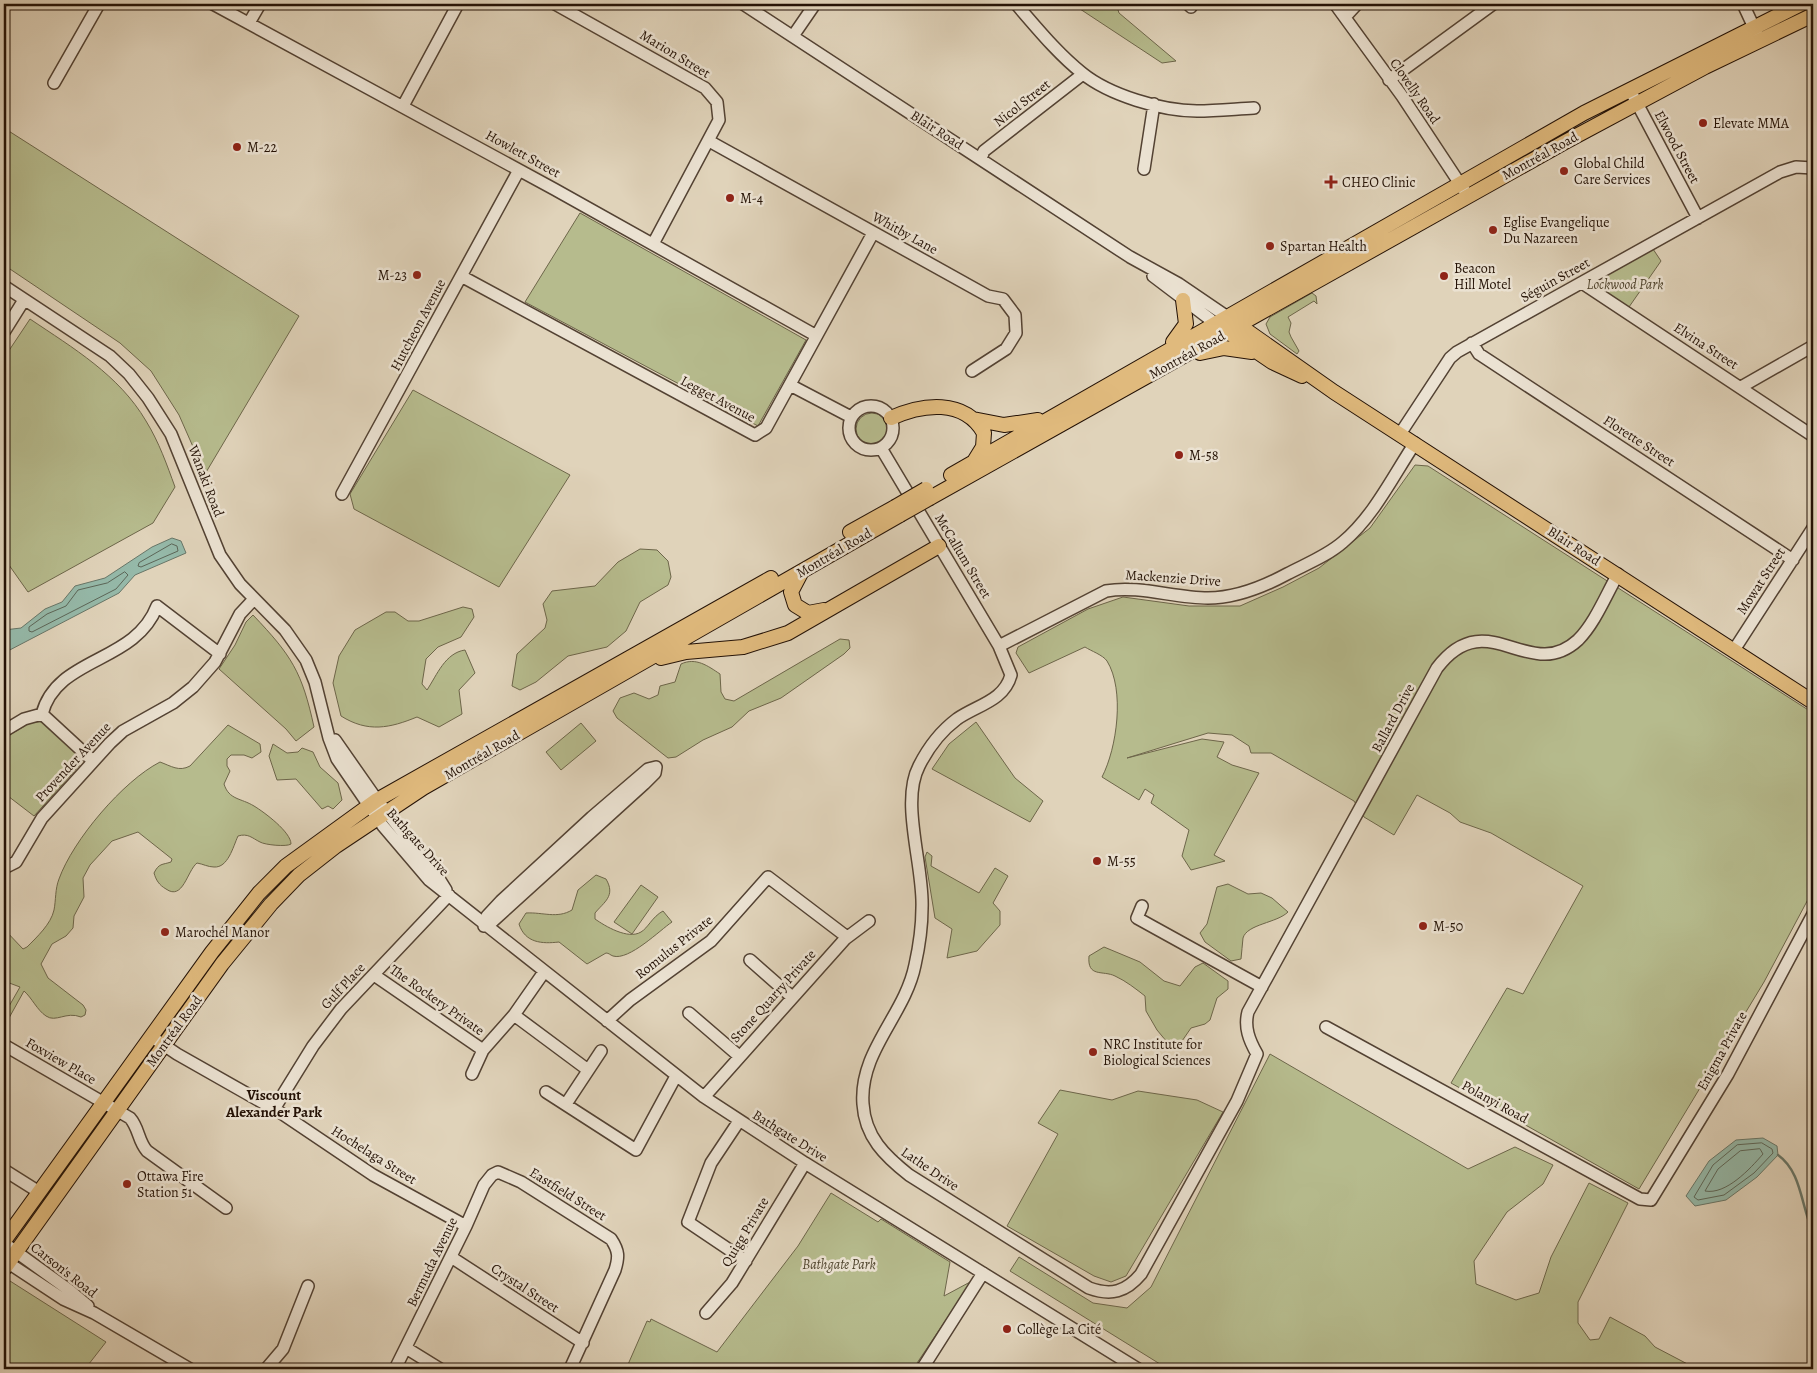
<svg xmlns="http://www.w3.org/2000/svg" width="1817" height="1373" font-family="Alegreya,serif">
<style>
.green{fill:#b6bb8d;stroke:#6d664a}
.water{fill:#95b9a9;stroke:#687668}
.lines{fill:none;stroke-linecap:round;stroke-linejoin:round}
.shore{stroke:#5c6658;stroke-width:1}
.stream{stroke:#687668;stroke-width:2.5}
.minor-casing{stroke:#534233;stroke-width:14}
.major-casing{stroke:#241206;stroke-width:16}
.minor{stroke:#ebe2d2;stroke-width:11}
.major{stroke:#e0ba7d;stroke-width:14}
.major-bridge-casing{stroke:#241206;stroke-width:16;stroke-linecap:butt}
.major-bridge{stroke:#e0ba7d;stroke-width:14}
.poi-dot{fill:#8f2418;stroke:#ebe2d2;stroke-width:2}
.labels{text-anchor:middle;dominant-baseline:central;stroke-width:5;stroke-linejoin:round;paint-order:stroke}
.street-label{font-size:14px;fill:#241206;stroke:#ebe2d2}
.poi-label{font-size:14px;fill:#241206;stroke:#ebe2d2;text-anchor:start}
.park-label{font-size:14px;font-style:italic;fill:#50452e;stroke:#ebe2d2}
.neighbourhood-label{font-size:15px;font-weight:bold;fill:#241206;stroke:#ebe2d2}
</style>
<rect width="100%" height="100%" fill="#e0d3ba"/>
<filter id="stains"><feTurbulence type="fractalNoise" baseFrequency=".004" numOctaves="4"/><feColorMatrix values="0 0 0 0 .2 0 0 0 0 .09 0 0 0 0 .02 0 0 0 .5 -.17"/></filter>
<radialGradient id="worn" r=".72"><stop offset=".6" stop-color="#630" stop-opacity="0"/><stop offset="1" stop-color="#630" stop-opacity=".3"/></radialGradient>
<path class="green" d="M 1076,4 L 1116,4 L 1119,13 L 1176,61 L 1162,63 L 1077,7 Z
M 4,128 L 299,316 L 205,474 L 179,415 L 151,371 L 120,343 L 4,265 Z
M 580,213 L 806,340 L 758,426 L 525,302 Z
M 1653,249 L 1661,261 L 1629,307 L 1603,290 L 1601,285 L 1604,276 Z
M 1312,293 L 1316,296 L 1317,304 L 1314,301 L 1288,317 L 1291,323 L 1289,332 L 1291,337 L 1299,351 L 1297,354 L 1270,334 L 1266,324 L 1270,317 Z
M 30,319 C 73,348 119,375 146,421 C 159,442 167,465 175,487 L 153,523 L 28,592 L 4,558 L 4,358 Z
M 413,390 L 570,475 L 499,587 L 354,509 L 350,494 Z
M856 429a16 16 0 1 1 32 0a16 16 0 1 1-32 0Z
M 1415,465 L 1428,466 L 1813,713 L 1813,890 L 1764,982 L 1639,1189 L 1451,1083 L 1507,988 L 1523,994 L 1583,886 L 1491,833 L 1460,822 L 1450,813 L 1417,795 L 1394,835 L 1364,817 L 1354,801 L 1271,753 L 1251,753 L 1249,746 L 1232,735 L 1208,733 L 1127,758 L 1202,739 L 1224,742 L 1217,757 L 1232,765 L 1259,773 L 1214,855 L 1225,861 L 1191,870 L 1182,856 L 1189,830 L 1151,803 L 1154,795 L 1145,789 L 1139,800 L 1102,777 C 1117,748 1125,690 1107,661 C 1103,655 1091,651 1085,647 L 1029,673 L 1016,653 L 1018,647 L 1088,609 L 1123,597 L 1189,606 L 1240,606 L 1283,587 L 1319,568 L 1370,528 Z
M 640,549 L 657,550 L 668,561 L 671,577 L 668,585 L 640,602 L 626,631 L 607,647 L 568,656 L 536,682 L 520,690 L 512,686 L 517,654 L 545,628 L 547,620 L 543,604 L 552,591 L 595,586 L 618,562 Z
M 463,607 L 472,609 L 474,617 L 461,637 L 438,647 L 426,659 L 422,684 L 427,690 C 437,675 445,653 465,650 L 475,673 L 459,690 L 462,714 L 439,727 L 417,717 C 390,728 368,733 341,716 L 333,683 L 339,656 L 355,630 L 386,612 L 395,612 L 408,621 L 419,621 Z
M 253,615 C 292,656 302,672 314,727 L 296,741 L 286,729 L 219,669 L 235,645 L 246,622 Z
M 840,639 L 849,640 L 850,648 L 844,654 L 781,698 L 749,711 L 732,727 L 703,740 L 676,757 L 668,758 L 617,718 L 613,711 L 620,698 L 634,693 L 649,699 L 658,695 L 660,686 L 675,682 L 681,664 C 696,657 708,666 720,674 L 721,692 L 725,699 L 734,701 Z
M 32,722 L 46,722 L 81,757 L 79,766 L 34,816 L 4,793 L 4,738 Z
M 976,722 L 1015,778 L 1043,801 L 1030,822 L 932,769 L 949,744 Z
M 581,723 L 596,741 L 561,770 L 546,752 Z
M 228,725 L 260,744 L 261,752 L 252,758 L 244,755 L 231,755 L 227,759 L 227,766 L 230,771 L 224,784 C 229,800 241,798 254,806 C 264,812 291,832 291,844 C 287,847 265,845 260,842 C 252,838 248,833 238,836 C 233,847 228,868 214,867 C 208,867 203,864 197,863 C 187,871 183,901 166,889 C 159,885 156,880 154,873 C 159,863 162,865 171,862 L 172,859 L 138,832 L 112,841 L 90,865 L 83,878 L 84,897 L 74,916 L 73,928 L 66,936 L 52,944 L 41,964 L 48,978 L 83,1005 L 86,1010 L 85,1015 L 81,1017 C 66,1011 56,1023 46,1016 C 37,1010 32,998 24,991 L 4,1027 L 4,1015 L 20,987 L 4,981 L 4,929 L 23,949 L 27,947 C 37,937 51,924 54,910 C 56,900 55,889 59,879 C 73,840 123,781 160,762 C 171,766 179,772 190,766 Z
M 273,744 L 287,753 L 298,752 L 302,748 L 313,752 L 320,767 L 338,783 L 342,800 L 333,809 L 328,806 L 322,809 L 296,779 L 277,780 L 269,756 Z
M 927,852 L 932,856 L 931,866 L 979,893 L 995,868 L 1008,876 L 993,903 L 1000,911 L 1000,925 L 977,951 L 947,958 L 952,929 L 935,918 L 925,857 Z
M 596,875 L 606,879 C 616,896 604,902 595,913 L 595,919 C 605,926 628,940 641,932 C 648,928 652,917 663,911 L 672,922 C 660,930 629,961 613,956 C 610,955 609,953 606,953 L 587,964 L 559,942 C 542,944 525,943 519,924 L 526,913 C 543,912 557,919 572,910 L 578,890 Z
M 1228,884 L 1248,894 L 1261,893 L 1272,898 L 1288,912 C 1277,923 1247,924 1243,938 C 1242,945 1242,952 1241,959 L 1231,961 L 1205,942 L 1200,933 L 1207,924 L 1217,887 Z
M 641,885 L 658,897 L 632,934 L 614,922 Z
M 1104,947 L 1140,962 L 1164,981 L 1180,986 L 1195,967 L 1203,963 L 1228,981 L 1228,989 L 1217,998 L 1210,1020 L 1205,1024 L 1191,1028 L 1182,1041 L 1174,1043 L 1167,1042 L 1157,1030 L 1146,1011 L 1145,996 C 1136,989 1126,981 1115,976 C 1103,970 1087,978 1089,956 Z
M 1270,1054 L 1468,1169 L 1515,1147 L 1553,1165 L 1543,1184 L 1507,1212 L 1474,1261 L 1476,1284 L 1516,1300 L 1539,1293 L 1551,1257 L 1589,1183 L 1628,1203 L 1578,1302 L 1578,1323 L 1590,1340 L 1599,1339 L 1610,1317 L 1645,1336 L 1655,1347 L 1697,1369 L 1168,1369 L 1010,1271 L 1019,1257 L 1093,1303 L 1127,1308 L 1151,1287 Z
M 1060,1090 L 1112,1100 L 1138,1091 L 1197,1100 L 1223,1112 L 1126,1276 L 1111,1282 L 1094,1276 L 1007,1226 L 1058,1134 L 1038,1123 Z
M 831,1193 L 878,1222 L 881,1219 L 950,1262 L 944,1296 L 972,1281 L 913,1369 L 626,1369 L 647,1321 L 650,1322 L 651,1319 L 717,1352 L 798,1246 Z
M 10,1281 L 106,1342 L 85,1369 L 4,1369 L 4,1291 Z"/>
<path class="water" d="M 172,538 L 181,541 L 186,553 L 135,575 L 119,593 L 4,653 L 4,630 L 21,628 L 45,609 L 62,602 L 75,586 L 105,578 L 152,547 Z
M 1763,1138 L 1777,1146 L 1778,1155 L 1757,1177 L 1726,1200 L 1695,1206 L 1686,1196 L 1709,1161 L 1736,1140 Z"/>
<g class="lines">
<path class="shore" d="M 172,544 L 177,546 L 178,551 L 141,567 L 138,566 L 139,563 Z
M 125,572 L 128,575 L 116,589 L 32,632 L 29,631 L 29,627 L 47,614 L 66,606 L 78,590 L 107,583 Z
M 1762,1143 L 1772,1149 L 1773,1153 L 1754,1173 L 1724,1195 L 1698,1200 L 1694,1197 L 1713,1165 L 1737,1145 Z
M 1760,1149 L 1763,1154 C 1750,1169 1726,1195 1705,1191 L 1718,1169 L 1740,1151 Z"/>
<path class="stream" d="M 1778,1155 C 1802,1172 1801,1207 1813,1232"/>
<g class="minor-casing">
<path id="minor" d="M 213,4 L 554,189 L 815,335
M 555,4 L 705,88 L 717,102 L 719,120 L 653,244
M 743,4 L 1130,257 L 1179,284 L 1226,316
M 1016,4 C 1037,28 1057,53 1082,73 C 1109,95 1162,111 1197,111 C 1216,111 1235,109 1254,108
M 1188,4 L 1191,7
M 1335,4 L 1402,96 L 1468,196
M 1743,4 L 1757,34
M 1345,17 L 1357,4
M 249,23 L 260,4
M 793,36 L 815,4
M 1389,80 L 1493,4
M 54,83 L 99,4
M 1630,90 L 1698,218
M 403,106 L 458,4
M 709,141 L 988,296 L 1003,299 L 1015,315 L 1016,333 L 1006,349 L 972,371
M 981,158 L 984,151 L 1083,74
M 1144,169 L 1154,104
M 461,276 L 755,435 L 766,428 L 873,233
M 1153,276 L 1215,323
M 1582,283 L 1813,436
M 4,286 L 110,356 L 129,374 L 148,398 L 171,434 L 220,555 L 240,584 L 285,630 L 306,660 L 315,682 L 329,738 L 337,759 L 383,826 L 429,880 L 704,1097 L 805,1163 L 1138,1369
M 4,332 L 24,300
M 1472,343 L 1479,354 L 1793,560
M 790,385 L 851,417
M 1741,387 L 1813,346
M849 428a22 22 0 1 1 44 0a22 22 0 1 1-44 0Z
M 1400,434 L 1450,358 L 1457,352 L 1780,172 L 1796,167 L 1813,168
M 881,448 L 999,646 L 1011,675 C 1004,701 977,705 957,719 C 941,731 928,748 919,766 C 900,802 924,867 922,908 C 922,926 919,947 915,965 C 905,1015 859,1051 863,1104 C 865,1137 885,1156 909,1175 L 1089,1288 C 1111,1296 1126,1292 1141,1274 L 1237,1101 L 1257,1054 C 1249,1040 1244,1027 1248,1012 L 1437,668 C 1487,602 1529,685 1578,640 C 1595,623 1606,595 1618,574
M 342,494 L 519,170
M 999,646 L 1106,591 C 1139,585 1174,598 1208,598 C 1236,598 1263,587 1287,574 C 1306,564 1327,556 1343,542 C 1374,516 1393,476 1415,443
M 1734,650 L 1813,528
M 42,714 C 57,656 135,664 157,606 L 220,654
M 4,731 L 24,719 L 42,714 L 93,761
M 335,740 L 377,800 L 436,874 L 446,890
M 656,767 L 655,773 L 644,784 L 493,921 L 484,926 L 487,916 L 501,901 L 592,817 L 648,769 Z
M 4,868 L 16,862 L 42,818 L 110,743 L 123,731 L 173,703 L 193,687 L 215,662 L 240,614 L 254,599
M 1142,906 L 1137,918 L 1262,987
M 750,960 L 792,997
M 374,975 L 483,1050
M 689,1013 L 739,1056
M 514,1015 L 588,1070
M 607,1021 L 630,1000 L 711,941 L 768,877 L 847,937
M 1326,1027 L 1640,1199 L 1651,1200 L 1728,1074 L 1813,914
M 152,1037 L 177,1054 L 281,1113 L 373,1175 L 466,1226
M 4,1045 L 130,1118 C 139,1128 138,1141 147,1151 L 226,1208
M 472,1074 L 483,1050 L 514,1015 L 544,972
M 546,1092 L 636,1150 L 676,1076
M 704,1097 L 845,939 L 869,921
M 566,1104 L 601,1051
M 274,1109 L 313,1046 L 341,1009 L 449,895
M 739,1121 L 711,1163 L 688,1222 L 746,1261
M 4,1170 L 39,1192
M 4,1243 L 69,1290 L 88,1306
M 451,1257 L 583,1343
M 4,1260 L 63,1299 L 94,1313 L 190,1369
M 706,1313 L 732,1283 L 805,1163
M 406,1348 L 440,1369
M 266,1369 L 283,1349 L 308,1286
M 395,1369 L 466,1226 L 484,1185 L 492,1175 L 498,1172 L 521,1182 L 611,1239 C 619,1251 619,1257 615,1270 L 570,1369
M 922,1369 L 983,1273"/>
</g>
<g class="major-casing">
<path id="major" d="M 1233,321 L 1334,392 L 1813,702
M 1222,328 L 1272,362 L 1302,376
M 1173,342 L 1186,324 L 1183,300
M 1200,353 L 1224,348 L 1252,352
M 891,418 C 922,404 964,398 984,433 L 983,447 L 975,460
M 973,419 L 1004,425 L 1038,420
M 951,475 L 1584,113 L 1801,4
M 930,498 L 1565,142 L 1705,67 L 1813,15
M 850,532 L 895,507
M 801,573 L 791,592 L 795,605 L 808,613 L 824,610
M 661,658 L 686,652 L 743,647 L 788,633 L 939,546
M 4,1241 L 212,952 L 259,893 L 286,866 L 377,800 L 771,578
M 4,1269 L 222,964 L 271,904 L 299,875 L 336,846 L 423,788 L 900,515"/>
</g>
<use href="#minor" class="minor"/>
<use href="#major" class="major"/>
<g class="major-bridge-casing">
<path id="major-bridge" d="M 895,507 L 926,489
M 900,515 L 930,498"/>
</g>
<use href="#major-bridge" class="major-bridge"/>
</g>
<g class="poi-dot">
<circle cx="1703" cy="123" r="5"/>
<circle cx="237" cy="147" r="5"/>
<circle cx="1564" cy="171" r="5"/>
<path d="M1328.5 174.5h5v5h5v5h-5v5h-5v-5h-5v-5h5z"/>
<circle cx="730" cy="198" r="5"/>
<circle cx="1493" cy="230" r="5"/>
<circle cx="1270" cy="246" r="5"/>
<circle cx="417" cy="275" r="5"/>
<circle cx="1444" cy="276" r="5"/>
<circle cx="1179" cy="455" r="5"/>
<circle cx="1097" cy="861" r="5"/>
<circle cx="1423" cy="926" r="5"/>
<circle cx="165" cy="932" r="5"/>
<circle cx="1093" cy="1052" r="5"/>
<circle cx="127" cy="1184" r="5"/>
<circle cx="1007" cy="1329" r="5"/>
</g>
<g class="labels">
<g class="street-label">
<text transform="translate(675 54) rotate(31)">Marion Street</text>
<text transform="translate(1415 91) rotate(55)">Clovelly Road</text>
<text transform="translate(1022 103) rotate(-38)">Nicol Street</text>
<text transform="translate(937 130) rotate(33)">Blair Road</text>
<text transform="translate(1677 147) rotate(62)">Elwood Street</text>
<text transform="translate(523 154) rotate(29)">Howlett Street</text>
<text transform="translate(1540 156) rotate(-29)">Montréal Road</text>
<text transform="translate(905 233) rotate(29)">Whitby Lane</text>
<text transform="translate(1555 280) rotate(-29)">Séguin Street</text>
<text transform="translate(418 325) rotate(-62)">Hutcheon Avenue</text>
<text transform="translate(1706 346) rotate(33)">Elvina Street</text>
<text transform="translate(1187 355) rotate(-29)">Montréal Road</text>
<text transform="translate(718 399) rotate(28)">Legget Avenue</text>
<text transform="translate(1639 441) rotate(33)">Florette Street</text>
<text transform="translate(206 481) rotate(69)">Wanaki Road</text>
<text transform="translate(1574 546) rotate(33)">Blair Road</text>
<text transform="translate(834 553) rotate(-30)">Montréal Road</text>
<text transform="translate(963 556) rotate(59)">McCallum Street</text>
<text transform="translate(1173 578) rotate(4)">Mackenzie Drive</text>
<text transform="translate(1761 581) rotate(-57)">Mowat Street</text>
<text transform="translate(1393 718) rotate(-62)">Ballard Drive</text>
<text transform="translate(482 755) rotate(-30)">Montréal Road</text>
<text transform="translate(73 762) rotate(-47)">Provender Avenue</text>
<text transform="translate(418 842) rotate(48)">Bathgate Drive</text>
<text transform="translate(674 947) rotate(-38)">Romulus Private</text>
<text transform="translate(343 986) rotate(-47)">Gulf Place</text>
<text transform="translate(773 996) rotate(-48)">Stone Quarry Private</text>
<text transform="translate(437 1000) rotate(35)">The Rockery Private</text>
<text transform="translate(174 1031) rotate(-54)">Montréal Road</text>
<text transform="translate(1722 1051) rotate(-61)">Enigma Private</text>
<text transform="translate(61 1061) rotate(30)">Foxview Place</text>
<text transform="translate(1495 1102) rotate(29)">Polanyi Road</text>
<text transform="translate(790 1136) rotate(32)">Bathgate Drive</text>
<text transform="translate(374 1155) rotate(32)">Hochelaga Street</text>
<text transform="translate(930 1169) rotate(34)">Lathe Drive</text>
<text transform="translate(568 1194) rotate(32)">Eastfield Street</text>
<text transform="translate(745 1232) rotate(-59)">Quigg Private</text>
<text transform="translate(432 1262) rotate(-64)">Bermuda Avenue</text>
<text transform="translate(64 1270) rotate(38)">Carson's Road</text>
<text transform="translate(525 1288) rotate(33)">Crystal Street</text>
</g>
<g class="poi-label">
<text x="1713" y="123">Elevate MMA</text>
<text x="247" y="147">M-22</text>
<text x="1574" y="163">Global Child<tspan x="1574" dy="16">Care Services</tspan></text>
<text x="1342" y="182">CHEO Clinic</text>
<text x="740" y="198">M-4</text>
<text x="1503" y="222">Eglise Evangelique<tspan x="1503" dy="16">Du Nazareen</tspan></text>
<text x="1280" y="246">Spartan Health</text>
<text x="1454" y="268">Beacon<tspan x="1454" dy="16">Hill Motel</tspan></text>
<text x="407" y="275" text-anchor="end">M-23</text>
<text x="1189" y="455">M-58</text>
<text x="1107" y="861">M-55</text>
<text x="1433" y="926">M-50</text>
<text x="175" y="932">Marochel Manor</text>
<text x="1103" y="1044">NRC Institute for<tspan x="1103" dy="16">Biological Sciences</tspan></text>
<text x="137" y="1176">Ottawa Fire<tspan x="137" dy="16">Station 51</tspan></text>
<text x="1017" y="1329">Collège La Cité</text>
</g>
<g class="park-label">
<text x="1625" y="284">Lockwood Park</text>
<text x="839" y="1264">Bathgate Park</text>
</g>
<g class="neighbourhood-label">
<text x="274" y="1095">Viscount<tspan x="274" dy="17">Alexander Park</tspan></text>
</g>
</g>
<rect width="1817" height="1373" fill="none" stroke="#e0d3ba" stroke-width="20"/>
<rect x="5" y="5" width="1807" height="1363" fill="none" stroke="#241206" stroke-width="2.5"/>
<rect x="10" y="10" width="1797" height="1353" fill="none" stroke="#241206"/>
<rect width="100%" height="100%" filter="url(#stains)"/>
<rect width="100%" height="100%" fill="url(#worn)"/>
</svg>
